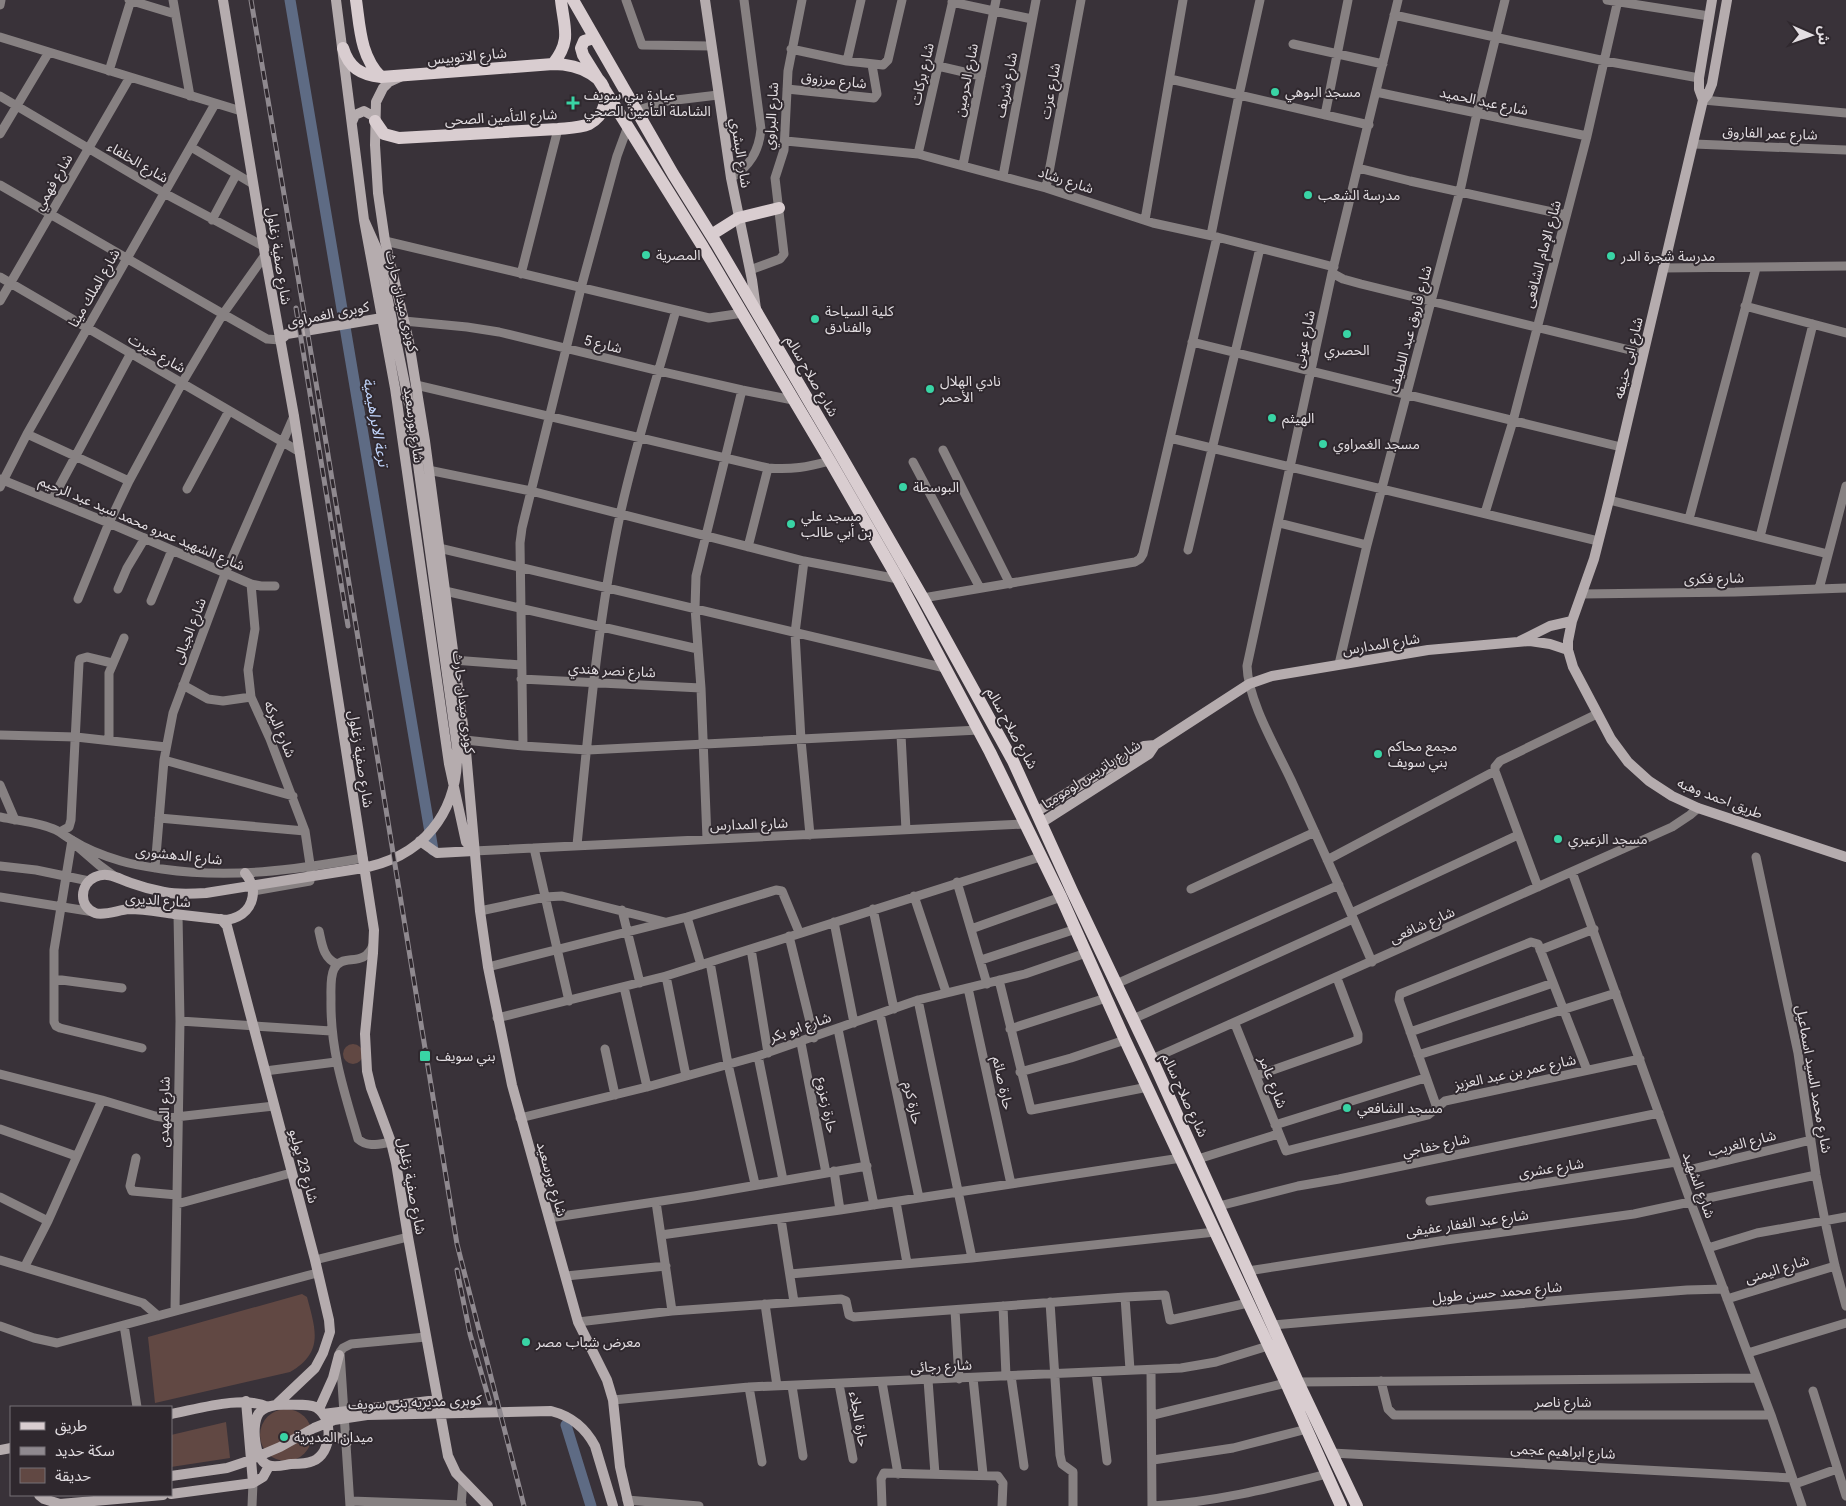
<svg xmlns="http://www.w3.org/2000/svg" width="1846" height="1506" font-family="Roboto,'Noto Sans Arabic',sans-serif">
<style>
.green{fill:#614843}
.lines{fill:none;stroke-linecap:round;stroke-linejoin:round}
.canal{stroke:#5e6b84;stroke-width:11}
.street{stroke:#878182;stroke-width:9}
.secondary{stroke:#b5acae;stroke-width:10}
.primary{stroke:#d9cdd0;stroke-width:12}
.rail-casing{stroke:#8f898f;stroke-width:5}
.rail{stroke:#2f282e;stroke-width:3;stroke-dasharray:9;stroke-linecap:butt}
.poi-dot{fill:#39d4a5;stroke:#2f282e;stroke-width:2}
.labels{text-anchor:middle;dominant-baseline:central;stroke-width:4;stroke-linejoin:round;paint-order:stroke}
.street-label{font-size:14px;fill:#e3dee2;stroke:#2f282e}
.poi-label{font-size:14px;fill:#e3dee2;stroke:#2f282e;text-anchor:start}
.water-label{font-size:15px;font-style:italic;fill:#c2d5fc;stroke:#2f282e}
</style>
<rect width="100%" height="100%" fill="#393239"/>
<path class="green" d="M343 1054a10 10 0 1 1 20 0a10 10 0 1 1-20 0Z
M 302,1294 L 307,1297 C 315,1328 325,1352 290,1372 L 155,1403 L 148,1337 Z
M260 1435a26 26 0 1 1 52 0a26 26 0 1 1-52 0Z
M 226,1422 L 230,1458 L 171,1467 L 171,1435 Z"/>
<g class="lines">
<path class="canal" d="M 290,0 L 433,850
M 566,1425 L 591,1506"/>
<path class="street" d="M 129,0 L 175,14
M 173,0 L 190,96
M 626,0 L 642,45 L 711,46
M 1607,0 L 1709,16
M 952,2 L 1032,19
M 0,5 L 1,0
M 1394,15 L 1605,61 L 1699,78
M 0,37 L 241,111
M 1293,44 L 1383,64
M 791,49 L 847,61 L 883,65 L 888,60 L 902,0
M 847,61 L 861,0
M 938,66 L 981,76
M 109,71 L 131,0
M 1170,79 L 1369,125
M 787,89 L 874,98 L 877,94 L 872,65
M 1376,92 L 1587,136
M 0,96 L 164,193 L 265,247
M 1703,100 L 1846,113
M 638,110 L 668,101 L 718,95
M 1325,115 L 1348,0
M 0,134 L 49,52
M 786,141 L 918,154 L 1046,188 L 1153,223 L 1217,237 L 1334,267
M 1694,144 L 1846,150
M 191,147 L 253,184
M 918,154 L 953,0
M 963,165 L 996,0
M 1358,168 L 1410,181 L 1566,215
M 1003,176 L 1036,0
M 731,178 C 750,166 759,151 761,129 L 744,0
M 0,185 L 223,314 L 267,339 L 280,340
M 1046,188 L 1081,0
M 212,220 L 236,175
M 1145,220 L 1183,0
M 1211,235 L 1239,95 L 1260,0
M 385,241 L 709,318 L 743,313
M 1664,268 L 1846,266
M 750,270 L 780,259 L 784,254 L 775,178 L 784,150 L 788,71 L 802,0
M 1332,273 L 1343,279 L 1361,284 L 1642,353
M 521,274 L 558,129
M 0,277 L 300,452
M 0,301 L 130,77
M 1745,306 L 1846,333
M 404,321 L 467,327 L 499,332 L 659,371 L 742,390 L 793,400
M 1192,342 L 1621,447
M 416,385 L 768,468 C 792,470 807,467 830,461
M 27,434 L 129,481
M 1170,438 L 1598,541
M 943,450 L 1010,584
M 913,462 L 980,588
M 428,470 L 531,491 L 804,561 L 898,579
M 0,479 L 109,523 L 251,584 L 261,586 L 275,586
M 0,487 L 27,434 L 215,104
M 187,489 L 229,411
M 52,500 L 131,353
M 1609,500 L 1828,554
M 1485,513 L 1513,421 L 1587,136 L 1618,0
M 1689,519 L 1756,268
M 1279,523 L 1367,545
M 1760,537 L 1813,324
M 748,547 L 768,468
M 439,548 L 945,668
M 1188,550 L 1260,248
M 804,561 L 795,633 L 801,740 L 810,835
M 251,584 L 255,629 L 248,670 L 251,697 L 270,739 L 305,831 L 311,871
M 118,589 L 127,568 L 145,538
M 1819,589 L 1846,486
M 445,591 L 698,649
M 1582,594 L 1735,592 L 1846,588
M 923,598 L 1135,562 L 1140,559 L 1143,554 L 1217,237
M 78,599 L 109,523 L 129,481 L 182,383 L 223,314 L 265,255
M 151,601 L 172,550
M 453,660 L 521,665
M 1339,664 L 1367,545 L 1460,191 L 1477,113 L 1505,0
M 521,679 L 701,688
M 183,685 L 208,699 L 223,701 L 251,697
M 0,735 L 76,737 L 166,747
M 901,735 L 906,830
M 109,740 L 109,673 L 124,638
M 465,740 L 523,746 L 588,750 L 979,730
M 523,746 L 520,543 L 522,528 L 581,288 L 617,156 L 628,126
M 164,760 L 293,796
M 1495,771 L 1495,767 L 1500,761 L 1597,714
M 0,785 L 15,820
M 0,817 C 18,821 39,822 56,830 C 62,833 66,837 72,840 C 86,849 104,856 121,861 C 134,865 148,867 162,869 C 231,879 294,870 363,858
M 159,818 L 305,831
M 60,832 L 69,827 L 71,820 L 79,663 L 80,659 L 87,657 L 112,663
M 707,839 L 701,688 L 695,608 L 696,576 L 742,390
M 72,840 L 54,950 L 54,1022 L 56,1026 L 60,1028 L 142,1048
M 577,845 C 588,735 597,623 620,515 C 635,446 657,378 676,310
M 77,846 L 99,865 L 114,876
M 534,848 L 569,1001
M 474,851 L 1024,824
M 1756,857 L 1798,1053 L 1816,1175 L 1825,1221 L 1835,1266 L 1846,1306
M 1327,860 L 1495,771 L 1538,887
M 0,866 L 36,870 L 89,881
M 155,868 L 164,760 L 173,713 L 225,574 L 294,416
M 1572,872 L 1691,1203 L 1771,1415 L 1802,1506
M 957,882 L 987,984
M 1191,889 L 1315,832
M 253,891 L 310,881
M 914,896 L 946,992
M 0,897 L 94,912
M 873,909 L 894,1009
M 622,910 L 640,983
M 480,911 L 545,897 L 562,896 L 665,922
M 1351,913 L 1518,835
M 687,917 L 701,965
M 834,922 L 854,1023
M 971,929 L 1061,897
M 319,931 C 322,944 323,958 337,964
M 789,936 L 814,1038
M 373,945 C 364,969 342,952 334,969 C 330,977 331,990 331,999 C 330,1050 344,1091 358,1139 C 368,1148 379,1144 391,1142
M 751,949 L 768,1053
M 1540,950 L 1594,929
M 981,960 L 1076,929
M 710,962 L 728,1064 L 755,1184
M 1372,962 C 1346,901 1319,841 1291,780 C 1276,748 1248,701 1247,666 L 1332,273 L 1398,0
M 488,967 L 687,917 L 776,890 L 782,891 L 799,932
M 666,976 L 686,1076
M 54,979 L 122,988
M 999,980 L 1031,1110 L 1148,1087
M 1116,984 L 1339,885
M 624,987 L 647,1087
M 968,988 L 1011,1184
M 918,1000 L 972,1258
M 880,1014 L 919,1198
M 497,1018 L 666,976 L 1040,857
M 1133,1019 L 1353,919
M 180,1021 L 331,1031
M 1235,1024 L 1286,1151 L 1428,1115 L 1445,1101 L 1640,1059
M 838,1029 L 874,1205
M 1010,1029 L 1106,998
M 1410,1032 L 1553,983
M 801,1043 L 826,1173
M 605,1049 L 615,1095
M 1418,1055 L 1616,993
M 758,1056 L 783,1180
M 1152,1059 L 1672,827 L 1690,815 L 1698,808
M 265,1071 L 336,1062
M 1020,1072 L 1071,1058 L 1125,1040
M 0,1074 L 102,1100 L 155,1116 L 167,1118 L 274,1106
M 1256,1076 L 1358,1040 L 1358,1034 L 1337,978
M 1437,1108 L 1399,1000 L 1400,994 L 1531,942 L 1538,944 L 1587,1070
M 520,1118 L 647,1087 L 758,1056 L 918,1000 L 1025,974 L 1086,953
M 1275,1125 L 1425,1078
M 0,1129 L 76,1156
M 136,1158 L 130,1186 L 132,1191 L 177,1195
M 1198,1159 L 1278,1134
M 834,1171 L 840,1210
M 1680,1172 L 1811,1140
M 0,1197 L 48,1221
M 1430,1201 L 1676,1162
M 656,1202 L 672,1311
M 896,1202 L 907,1263
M 177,1204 L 291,1173
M 1219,1206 L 1298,1186 L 1339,1179 L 1659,1113
M 549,1218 L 694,1196 L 867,1166
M 781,1219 L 794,1302
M 661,1235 L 840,1210 L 1181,1158
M 1708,1248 L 1757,1233 L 1846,1217
M 0,1260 L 143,1303 L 158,1316
M 315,1260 L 408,1237
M 25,1266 L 48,1221 L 102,1100
M 1248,1271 L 1446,1240 L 1634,1214 L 1816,1175
M 790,1274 L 972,1258 L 1215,1232
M 566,1276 L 666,1266
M 1125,1297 L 1165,1295 L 1170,1320 L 1248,1303
M 1727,1299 L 1835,1266
M 1050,1302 L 1060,1455 L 1062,1464 L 1073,1472 L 1073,1506
M 765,1304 L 777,1386
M 1003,1306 L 1006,1376
M 175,1310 L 180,1021 L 178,915
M 955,1310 L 959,1379
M 578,1322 L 672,1311 L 841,1299 L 846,1301 L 849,1315 L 854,1317 L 1125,1297 L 1130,1370
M 124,1325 L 137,1407
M 1273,1325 L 1597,1297 L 1687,1290 L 1724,1289
M 0,1326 L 34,1338 L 57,1343 L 317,1273
M 1748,1353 L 1846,1323
M 1151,1370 L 1152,1506
M 1096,1372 L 1107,1461
M 1011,1376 L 1024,1466
M 973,1378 L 983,1474
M 928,1380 L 935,1474
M 1381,1381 L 1388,1409 L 1394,1415 L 1771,1415
M 882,1382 L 898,1474
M 1298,1382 L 1757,1378
M 839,1384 L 853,1459
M 792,1386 L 803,1456
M 749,1387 L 762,1462
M 1813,1391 L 1846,1496
M 613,1400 L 749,1387 L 1181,1368 L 1216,1362 L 1268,1346
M 1153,1415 L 1286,1383
M 1332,1453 L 1792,1478
M 1153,1460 L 1233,1448 L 1307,1429
M 1795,1484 L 1837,1469
M 627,1500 L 699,1506
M 351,1501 L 462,1505
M 252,1506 L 253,1483
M 350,1506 L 340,1352 L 343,1348 L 351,1344 L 426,1337
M 461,1506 L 463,1481
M 882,1506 L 881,1479 L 884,1473 L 998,1476 L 1003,1483 L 1002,1506
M 1152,1506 C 1214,1502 1268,1489 1327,1474"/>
<path class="secondary" d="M 223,0 L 265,255 L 294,416 L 374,930 L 373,953 L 365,1034 L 367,1071 L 371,1088 L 391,1142 L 396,1163 L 408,1237 L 448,1456 L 456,1473 L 488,1506
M 336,0 L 364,220 L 395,388 L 449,764 L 466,842 L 474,851
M 705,0 L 731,178 L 752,280 L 756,309
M 400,77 L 389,82 L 383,88 L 376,102 L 375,145 L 378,193 L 385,241 L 409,342 L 425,441 L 465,740 L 480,911 L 488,967 L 512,1085 L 578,1322 L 607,1380 L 613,1400 L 620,1467 L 629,1506
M 1703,100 L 1609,500 L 1594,559 L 1572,621 L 1568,641 L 1568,650 L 1573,667 L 1611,739 L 1628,762 L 1649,781 L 1672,796 L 1698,808 L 1846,857
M 1703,100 L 1708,94 L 1712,84 L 1727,0
M 1703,100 L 1699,89 L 1699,78 L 1712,0
M 352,122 L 355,115 L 364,111 L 373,116 L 375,121
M 280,340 L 287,334 L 382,318
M 1520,641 L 1550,626 L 1572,621
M 1036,812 L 1144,746 L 1155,745
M 1041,823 L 1149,754 L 1155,745 L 1249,684 L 1272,676 L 1428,650 L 1530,641 L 1550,644 L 1568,650
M 420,841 L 437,853 L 474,851
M 245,873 C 250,879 252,884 253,891 C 253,907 243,917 227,920 C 210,918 192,916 174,914 C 159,912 144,909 129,909 C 118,910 105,916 95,913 C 78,906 80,884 95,877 C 108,871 119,879 131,883 C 142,887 153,890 164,892 C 178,895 192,894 206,893 L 357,869 C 422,859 460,813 457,747 L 411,414 L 380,261 L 376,247 L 364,220
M 221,919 L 227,926 L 315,1260 L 329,1320 L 330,1332 L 323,1353 L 315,1368 L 276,1405
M 246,1401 L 253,1483
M 276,1405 C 286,1405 310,1403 317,1408 C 334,1419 332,1453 313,1461 C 307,1464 298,1464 291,1464 C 284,1465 275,1468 268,1465 C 254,1459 251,1424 259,1413 C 263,1408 269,1406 276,1405 Z
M 319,1409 L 333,1378 L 339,1355
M 171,1414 C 198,1409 243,1395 268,1407
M 323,1414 L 437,1400
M 329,1433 L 347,1442
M 0,1450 L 11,1448
M 171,1476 L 227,1468 L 245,1462 L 280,1447 L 314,1428 L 334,1420 L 367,1415 L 551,1411 C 571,1416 585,1427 595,1446 L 613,1506
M 171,1494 L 253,1483 L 263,1477 L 269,1466
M 39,1495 L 44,1499 L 60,1504 L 163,1495"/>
<path class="primary" d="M 356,0 C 360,27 360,56 381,77
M 573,0 L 673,174 L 716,243 L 840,454 L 923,598 L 1013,761 L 1072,891 L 1152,1059 L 1298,1382 L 1357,1506
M 594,38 L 584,41 L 581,48 L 583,55 L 703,247 L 830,461 L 898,579 L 990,752 L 1061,897 L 1125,1040 L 1286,1383 L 1341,1506
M 343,48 C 349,68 361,75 381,77 L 553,64 C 576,64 614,76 604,106 C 602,114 596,120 589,124 C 580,128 568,128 558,129 L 399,138 L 384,134 L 375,121
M 553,64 C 572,40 564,28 561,0
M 711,235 L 738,218 L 779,208"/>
<g class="rail-casing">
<path id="rail" d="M 251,0 L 322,418 L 457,1244 L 524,1506
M 296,308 L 348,626
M 457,1270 L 470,1334 L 490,1403"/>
</g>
<use href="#rail" class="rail"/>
</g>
<g class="poi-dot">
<circle cx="1275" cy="92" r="5"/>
<path d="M570.5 95.5h5v5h5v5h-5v5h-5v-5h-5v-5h5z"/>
<circle cx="1308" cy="195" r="5"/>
<circle cx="646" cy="255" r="5"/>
<circle cx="1611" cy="256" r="5"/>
<circle cx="815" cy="319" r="5"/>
<circle cx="1347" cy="334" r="5"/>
<circle cx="930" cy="389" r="5"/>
<circle cx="1272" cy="418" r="5"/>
<circle cx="1323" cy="444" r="5"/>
<circle cx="903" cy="487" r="5"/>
<circle cx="791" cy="524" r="5"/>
<circle cx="1378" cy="754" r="5"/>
<circle cx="1558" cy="839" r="5"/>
<rect x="419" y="1050" width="12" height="12" rx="2.5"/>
<circle cx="1347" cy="1108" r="5"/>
<circle cx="526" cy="1342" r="5"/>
<circle cx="284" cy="1437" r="5"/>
</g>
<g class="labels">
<g class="street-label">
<text transform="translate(467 56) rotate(-5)">شارع الاتوبيس</text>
<text transform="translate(922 74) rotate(-77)">شارع بركات</text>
<text transform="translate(834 80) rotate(6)">شارع مرزوق</text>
<text transform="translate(966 80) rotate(-79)">شارع الحرمين</text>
<text transform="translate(1006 85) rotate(-79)">شارع شريف</text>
<text transform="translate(1050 91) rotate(-79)">شارع عزت</text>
<text transform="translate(1484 101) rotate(12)">شارع عبد الحميد</text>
<text transform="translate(771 116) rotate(-86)">شارع البراوي</text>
<text transform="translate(501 117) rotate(-3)">شارع التأمين الصحى</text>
<text transform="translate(1770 133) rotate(2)">شارع عمر الفاروق</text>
<text transform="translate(741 153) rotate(81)">شارع البشري</text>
<text transform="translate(138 162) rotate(30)">شارع الخلفاء</text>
<text transform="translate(1066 180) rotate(18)">شارع رشاد</text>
<text transform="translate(53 182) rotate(-60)">شارع فهمي</text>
<text transform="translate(1542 254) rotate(-75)">شارع الإمام الشافعى</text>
<text transform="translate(279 256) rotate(81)">شارع صفية زغلول</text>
<text transform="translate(94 288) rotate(-60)">شارع الملك مينا</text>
<text transform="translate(402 301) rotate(77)">كوبرى ميدان حارث</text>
<text transform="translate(328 314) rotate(-11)">كوبرى الغمراوى</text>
<text transform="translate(1410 329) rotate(-75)">شارع فاروق عبد اللطيف</text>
<text transform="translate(1304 339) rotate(-78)">شارع عونى</text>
<text transform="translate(603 344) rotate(14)">شارع 5</text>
<text transform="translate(157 353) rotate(30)">شارع خيرت</text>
<text transform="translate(1628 358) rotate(-76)">شارع ابى حنيفه</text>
<text transform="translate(812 376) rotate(60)">شارع صلاح سالم</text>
<text transform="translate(414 425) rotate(82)">شارع بورسعيد</text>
<text transform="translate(142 523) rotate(23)">شارع الشهيد عمرو محمد سيد عبد الرحيم</text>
<text transform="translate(1714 578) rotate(-1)">شارع فكرى</text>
<text transform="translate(189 631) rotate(-69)">شارع الجبالى</text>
<text transform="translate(1381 644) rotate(-9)">شارع المدارس</text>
<text transform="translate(612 670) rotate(3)">شارع نصر هندي</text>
<text transform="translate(464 702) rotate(83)">كوبرى ميدان حارث</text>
<text transform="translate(1012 728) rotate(61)">شارع صلاح سالم</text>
<text transform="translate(280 729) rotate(67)">شارع البركه</text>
<text transform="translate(361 759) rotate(81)">شارع صفية زغلول</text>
<text transform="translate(1091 774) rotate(-33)">شارع باتريس لومومبا</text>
<text transform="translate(1720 798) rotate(21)">طريق احمد وهبه</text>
<text transform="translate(749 824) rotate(-2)">شارع المدارس</text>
<text transform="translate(179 855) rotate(6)">شارع الدهشورى</text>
<text transform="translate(158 900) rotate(4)">شارع الديرى</text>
<text transform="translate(1422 925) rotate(-24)">شارع شافعى</text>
<text transform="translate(800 1027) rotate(-19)">شارع ابو بكر</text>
<text transform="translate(1515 1072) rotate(-12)">شارع عمر بن عبد العزيز</text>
<text transform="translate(1814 1079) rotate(80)">شارع محمد السيد اسماعيل</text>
<text transform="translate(1273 1082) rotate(69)">شارع عامر</text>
<text transform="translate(1003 1083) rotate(78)">حارة صائم</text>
<text transform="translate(1185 1095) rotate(65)">شارع صلاح سالم</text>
<text transform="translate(913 1103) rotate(78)">حارة كرم</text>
<text transform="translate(827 1105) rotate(79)">حارة زعزوع</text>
<text transform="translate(164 1112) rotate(-89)">شارع المهدى</text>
<text transform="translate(1742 1143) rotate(-14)">شارع الغريب</text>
<text transform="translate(1436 1145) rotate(-12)">شارع خفاجي</text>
<text transform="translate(304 1166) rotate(75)">شارع 23 يوليو</text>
<text transform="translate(1551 1168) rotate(-9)">شارع عشرى</text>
<text transform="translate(552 1179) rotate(74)">شارع بورسعيد</text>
<text transform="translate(1699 1185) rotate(70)">شارع الشهيد</text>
<text transform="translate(412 1186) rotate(79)">شارع صفية زغلول</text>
<text transform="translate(1467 1223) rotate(-8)">شارع عبد الغفار عفيفى</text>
<text transform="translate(1777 1269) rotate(-17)">شارع اليمنى</text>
<text transform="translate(1497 1292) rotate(-5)">شارع محمد حسن طويل</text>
<text transform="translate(941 1366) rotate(-3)">شارع رجائى</text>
<text transform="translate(415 1402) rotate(-2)">كوبرى مديريه بنى سويف</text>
<text x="1563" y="1402">شارع ناصر</text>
<text transform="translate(859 1419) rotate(80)">حارة الجلاء</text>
<text transform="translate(1563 1451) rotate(3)">شارع ابراهيم عجمى</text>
</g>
<g class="poi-label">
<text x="1285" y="92">مسجد البوهي</text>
<text x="584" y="95">عيادة بني سويف<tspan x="584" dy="16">الشاملة التأمين الصحي</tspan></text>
<text x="1318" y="195">مدرسة الشعب</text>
<text x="656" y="255">المصرية</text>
<text x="1621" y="256">مدرسة شجرة الدر</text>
<text x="825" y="311">كلية السياحة<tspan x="825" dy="16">والفنادق</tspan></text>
<text x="1347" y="350" text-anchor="middle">الحصري</text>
<text x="940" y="381">نادي الهلال<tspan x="940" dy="16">الأحمر</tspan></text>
<text x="1282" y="418">الهيثم</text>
<text x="1333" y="444">مسجد الغمراوي</text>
<text x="913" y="487">البوسطة</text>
<text x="801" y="516">مسجد علي<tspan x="801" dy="16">بن أبي طالب</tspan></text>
<text x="1388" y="746">مجمع محاكم<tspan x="1388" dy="16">بني سويف</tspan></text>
<text x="1568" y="839">مسجد الزعيري</text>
<text x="436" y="1056">بني سويف</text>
<text x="1357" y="1108">مسجد الشافعي</text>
<text x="536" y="1342">معرض شباب مصر</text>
<text x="294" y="1437">ميدان المديرية</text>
</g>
<g class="water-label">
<text transform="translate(376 422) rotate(80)">ترعة الابراهيمية</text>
</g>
</g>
<rect x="10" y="1406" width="162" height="90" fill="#2f282e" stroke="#777176"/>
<rect x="20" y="1422" width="25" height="8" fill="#d9cdd0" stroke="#777176"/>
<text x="55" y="1431" font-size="15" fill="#e3dee2">طريق</text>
<rect x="20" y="1447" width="25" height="8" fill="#8f898f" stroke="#777176"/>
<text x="55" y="1456" font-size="15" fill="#e3dee2">سكة حديد</text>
<rect x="20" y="1468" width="25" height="15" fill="#614843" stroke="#777176"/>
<text x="55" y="1481" font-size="15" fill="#e3dee2">حديقة</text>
<g transform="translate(1811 35) rotate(92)" stroke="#2f282e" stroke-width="4" paint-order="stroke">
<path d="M0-4L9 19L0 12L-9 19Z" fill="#e3dee2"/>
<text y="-8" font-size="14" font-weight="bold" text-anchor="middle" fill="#e3dee2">ش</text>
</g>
</svg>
